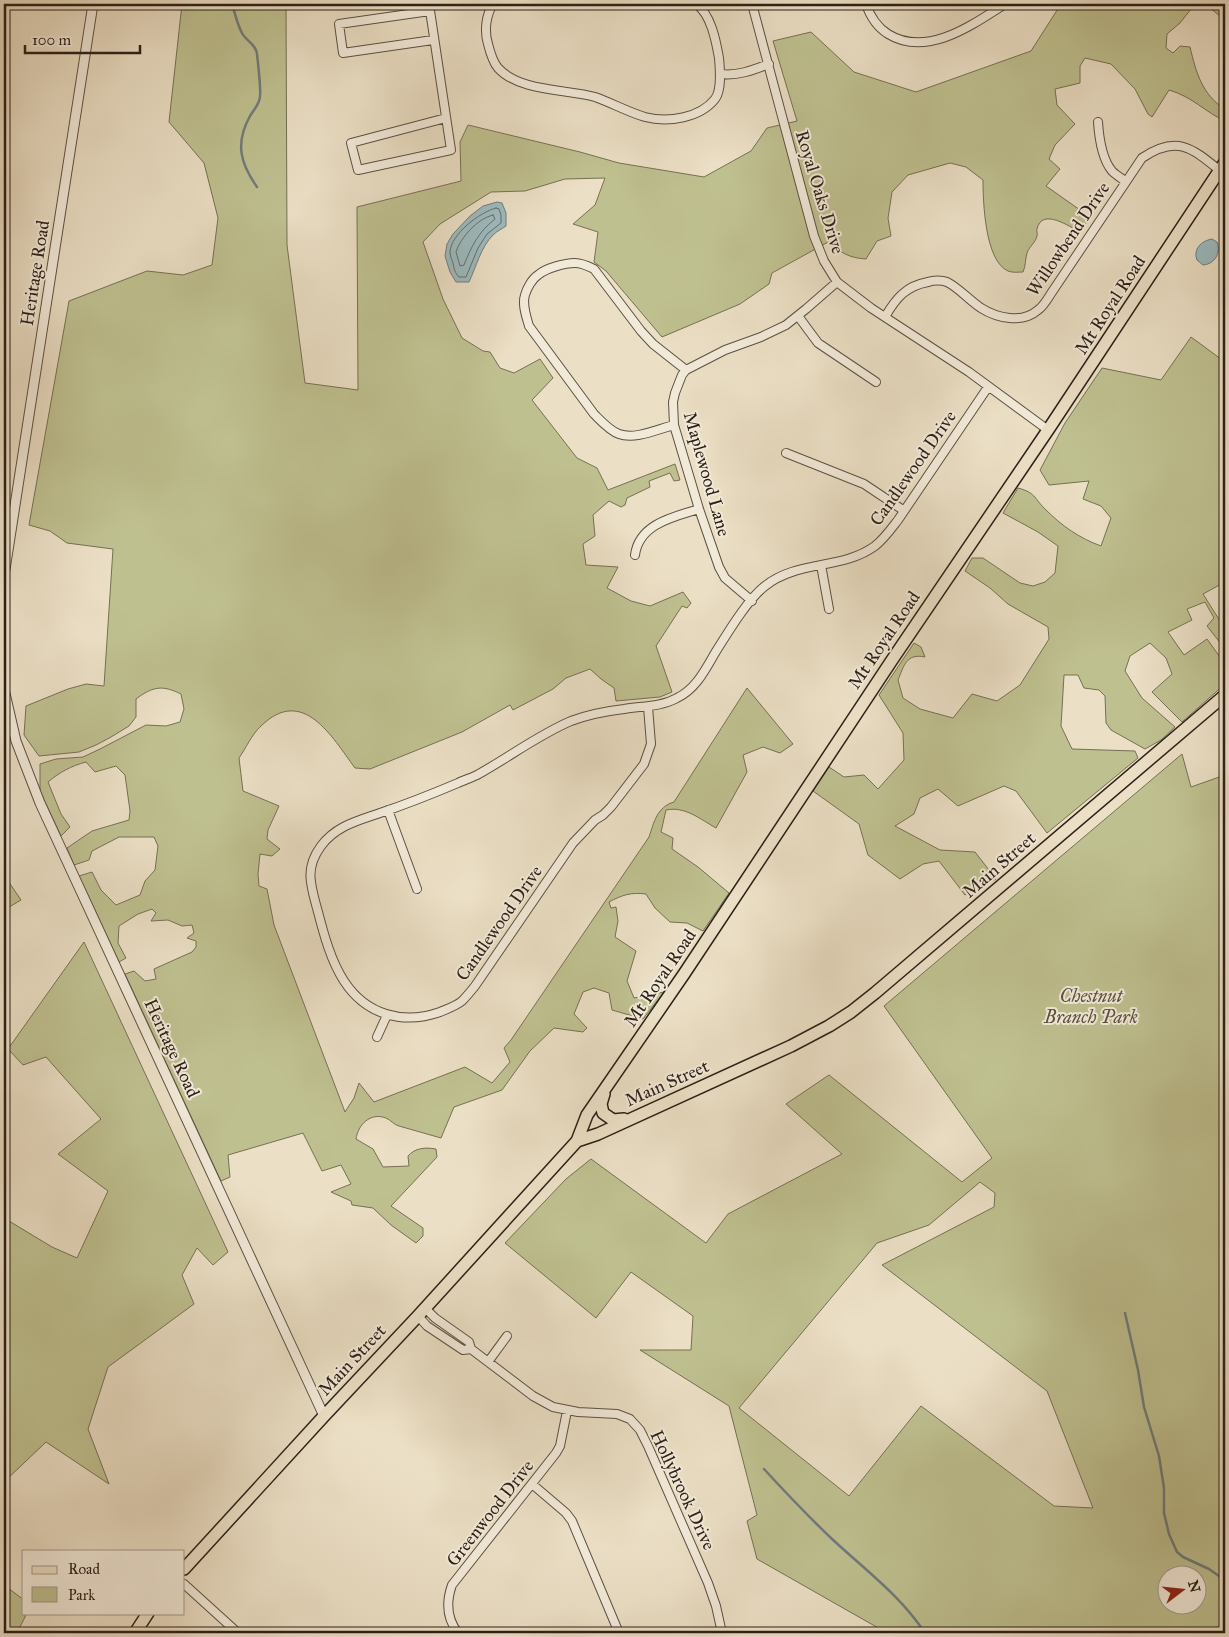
<svg xmlns="http://www.w3.org/2000/svg" width="1229" height="1637" font-family="'IM FELL Great Primer',serif">
<style>
.green{fill:#bfc090;stroke:#767054;fill-rule:evenodd}
.water{fill:#9cbabe;stroke:#707c7c}
.lines{fill:none;stroke-linecap:round;stroke-linejoin:round}
.shore{stroke:#646d6b;stroke-width:1}
.stream{stroke:#707c7c;stroke-width:2.5}
.minor-casing{stroke:#5c5043;stroke-width:10}
.tertiary-casing{stroke:#5c5043;stroke-width:11}
.primary-casing{stroke:#2d2018;stroke-width:14}
.minor{stroke:#f2ead9;stroke-width:8}
.tertiary{stroke:#f2ead9;stroke-width:9}
.primary{stroke:#ebdfc5;stroke-width:11}
.labels{text-anchor:middle;dominant-baseline:central;stroke-width:4;stroke-linejoin:round;paint-order:stroke}
.street-label{font-size:18px;fill:#2d2018;stroke:#f2ead9}
.park-label{font-size:18px;font-style:italic;fill:#59503c;stroke:#f2ead9}
</style>
<rect width="100%" height="100%" fill="#ebdfc5"/>
<filter id="stains"><feTurbulence type="fractalNoise" baseFrequency=".004" numOctaves="4"/><feColorMatrix values="0 0 0 0 .2 0 0 0 0 .09 0 0 0 0 .02 0 0 0 .5 -.17"/></filter>
<radialGradient id="worn" r=".72"><stop offset=".6" stop-color="#630" stop-opacity="0"/><stop offset="1" stop-color="#630" stop-opacity=".3"/></radialGradient>
<path class="green" d="M 182,4 L 286,4 L 287,245 L 305,383 L 358,390 L 357,207 L 461,181 L 460,142 L 468,125 L 580,152 L 619,163 L 704,177 L 751,151 L 767,128 L 797,121 L 773,41 L 811,32 L 854,72 L 916,92 L 1031,51 L 1061,4 L 1195,4 L 1180,23 L 1167,34 L 1166,48 L 1173,53 L 1180,46 L 1190,47 C 1196,72 1202,95 1225,109 L 1225,121 C 1205,112 1193,97 1169,90 L 1152,117 L 1148,114 L 1135,89 L 1111,64 L 1085,58 L 1080,66 L 1080,83 L 1055,89 L 1057,105 L 1075,124 L 1055,145 L 1049,159 L 1060,169 L 1046,186 L 1090,217 L 1080,232 C 1070,227 1042,207 1037,229 C 1036,231 1038,234 1037,236 C 1036,242 1029,247 1027,253 C 1025,260 1026,265 1023,272 C 1018,272 1013,273 1008,271 C 985,261 983,202 983,180 L 966,167 L 950,163 L 908,175 L 892,192 L 888,218 L 891,236 L 877,241 L 866,259 C 850,258 839,253 830,241 L 772,273 L 769,284 L 740,304 L 662,337 L 606,271 L 594,262 L 598,232 L 573,224 L 595,205 L 605,178 L 565,179 L 525,191 L 491,192 L 440,224 L 423,242 L 443,299 L 462,338 L 483,351 L 490,352 L 500,368 L 514,373 L 540,359 L 553,378 L 532,400 L 577,458 L 597,468 L 608,490 L 675,464 L 680,480 L 674,481 L 670,473 L 649,481 L 650,487 L 627,498 L 625,505 L 621,507 L 609,501 L 593,515 L 595,536 L 583,544 L 586,565 L 618,567 L 607,588 L 631,601 L 650,606 L 683,592 L 691,603 L 687,608 L 682,606 L 656,646 L 672,692 L 660,697 L 616,701 L 614,688 L 601,679 L 590,669 L 566,678 L 553,689 L 513,710 L 510,705 L 462,732 L 370,769 L 355,768 C 332,737 303,685 261,726 C 252,734 246,748 239,758 L 243,791 L 279,806 L 268,830 L 267,839 L 280,849 L 272,856 L 260,854 L 258,874 L 259,886 L 267,889 L 274,925 L 345,1112 L 354,1098 L 359,1083 L 374,1102 L 465,1067 L 492,1083 L 510,1062 L 504,1048 L 511,1040 L 649,837 C 654,822 657,807 674,802 L 747,688 L 793,744 L 780,753 L 763,747 L 743,755 L 747,772 L 716,828 C 700,819 685,806 666,810 L 661,832 L 673,838 L 672,849 L 698,867 L 729,893 L 703,931 L 687,923 L 670,922 L 655,908 L 646,894 C 631,892 622,895 609,902 L 611,908 L 616,907 L 618,921 L 615,937 L 636,951 L 627,981 L 634,998 L 664,992 L 643,1019 L 612,1010 L 609,993 L 594,988 L 583,992 L 574,1014 L 587,1028 L 583,1032 L 554,1028 L 530,1051 L 502,1090 L 454,1107 L 441,1138 C 427,1134 413,1130 399,1126 C 394,1125 391,1120 386,1118 C 370,1112 358,1125 356,1139 L 373,1149 L 383,1167 L 409,1166 L 408,1156 C 415,1148 425,1147 436,1149 L 437,1157 L 391,1206 L 423,1228 L 423,1236 L 416,1243 L 391,1225 L 373,1208 L 352,1205 L 351,1201 L 331,1192 L 351,1184 L 341,1165 L 322,1171 L 303,1133 L 228,1155 L 230,1177 L 221,1181 L 125,974 L 134,971 L 145,981 L 156,979 L 154,969 L 192,952 L 196,947 L 196,941 L 187,938 L 194,933 L 192,925 L 182,926 L 168,920 L 151,921 L 156,913 L 152,909 L 138,914 L 119,926 L 118,943 L 126,958 L 119,962 L 79,876 L 92,872 L 101,890 L 116,905 L 140,895 L 145,881 L 155,870 L 158,846 L 154,837 L 119,837 L 92,851 L 89,860 L 74,865 L 67,848 L 92,831 L 129,820 L 130,811 L 125,775 L 116,766 L 95,772 L 86,762 C 71,766 60,772 48,782 L 61,814 L 70,827 L 61,836 L 40,791 L 40,764 L 56,759 L 83,757 L 100,749 L 146,725 L 166,726 L 180,722 L 184,709 L 181,694 C 163,685 153,686 136,699 L 136,717 L 129,726 L 111,737 L 96,745 L 79,752 L 39,756 L 24,735 L 26,706 L 68,689 L 86,684 L 104,686 L 113,549 L 67,543 L 50,531 L 29,525 L 69,301 L 147,271 L 183,275 L 212,265 L 218,218 L 204,163 L 169,122 Z
M 1205,4 L 1225,4 L 1225,20 Z
M 1191,337 L 1225,362 L 1225,582 L 1203,594 L 1225,629 L 1225,649 L 1207,626 L 1214,618 L 1205,602 L 1187,609 L 1192,620 L 1168,632 L 1184,655 L 1207,639 L 1225,664 L 1225,684 L 1182,722 L 1152,692 L 1172,674 L 1166,658 L 1150,643 L 1130,656 L 1125,671 L 1142,698 L 1175,727 L 1161,740 L 1145,749 L 1111,730 L 1106,723 L 1105,696 L 1099,690 L 1084,688 L 1078,675 L 1064,675 L 1061,726 L 1072,749 L 1135,751 L 1138,758 L 1047,833 L 1016,791 L 1004,786 L 958,806 L 938,789 L 920,798 L 914,814 L 895,826 L 940,850 L 975,852 L 996,879 L 965,895 L 939,861 L 923,864 L 900,879 L 868,855 L 859,824 L 813,791 L 829,767 L 844,777 L 864,775 L 878,789 L 904,760 L 903,733 L 879,695 L 914,643 L 921,647 L 925,657 C 906,653 904,666 898,680 L 903,698 L 920,709 L 953,718 L 972,694 L 997,701 L 1020,685 L 1049,639 L 1048,627 L 1008,604 L 990,588 L 965,571 L 972,558 L 983,558 L 1020,583 L 1033,586 L 1045,582 L 1055,573 L 1058,546 L 1038,532 L 1003,513 L 1018,488 C 1036,493 1033,497 1045,509 C 1062,526 1079,538 1101,546 L 1111,518 L 1101,506 L 1083,499 L 1089,481 L 1049,485 L 1040,470 L 1065,423 L 1102,368 L 1161,380 Z
M 1182,754 L 1191,787 L 1225,775 L 1225,1633 L 883,1633 L 880,1629 L 757,1559 L 747,1521 L 757,1515 L 729,1406 L 640,1350 L 691,1350 L 693,1316 L 631,1272 L 596,1318 L 505,1243 L 566,1179 L 591,1159 L 706,1243 L 728,1214 L 842,1154 L 786,1104 L 829,1075 L 962,1182 L 992,1158 L 884,1006 ZM 980,1182 L 995,1193 L 994,1207 L 882,1265 L 1047,1391 L 1093,1508 L 1054,1506 L 921,1406 L 849,1496 L 739,1408 L 877,1243 L 929,1225 ZM 1166,1574 L 1196,1574 L 1196,1604 L 1166,1604 Z
M 4,875 L 21,900 L 4,910 Z
M 84,942 L 228,1252 L 213,1265 L 197,1248 L 182,1275 L 194,1304 L 108,1367 L 88,1429 L 109,1484 L 46,1442 L 4,1482 L 4,1218 L 52,1247 L 77,1258 L 108,1191 L 58,1154 L 101,1119 L 46,1057 L 23,1065 L 8,1049 Z
M 4,1585 L 24,1600 L 24,1613 L 27,1613 L 17,1633 L 4,1633 Z"/>
<path class="water" d="M 497,202 L 502,203 L 506,213 L 506,226 C 502,229 497,231 493,235 C 481,247 476,267 469,282 L 456,282 L 450,272 L 445,256 L 447,244 L 453,234 L 470,216 L 483,206 Z
M 1212,239 L 1217,242 C 1221,253 1215,264 1203,265 L 1197,260 C 1193,249 1201,241 1212,239 Z"/>
<g class="lines">
<path class="shore" d="M 496,208 L 499,209 L 501,215 L 501,223 L 487,234 L 478,248 L 466,277 L 459,277 C 455,273 454,269 453,263 C 452,260 450,256 450,252 C 451,234 480,212 496,208 Z
M 493,215 L 495,219 C 479,231 471,247 464,265 L 460,266 L 456,252 C 461,237 477,219 493,215 Z"/>
<path class="stream" d="M 232,4 C 235,13 237,24 242,33 C 246,41 256,44 257,54 C 258,64 261,87 260,96 C 260,104 254,109 250,116 C 235,143 240,163 257,187
M 1125,1313 L 1138,1370 L 1144,1407 L 1159,1456 L 1164,1488 L 1164,1513 L 1169,1534 L 1177,1552 L 1183,1557 L 1209,1569 L 1219,1576 L 1225,1585
M 764,1469 C 786,1493 808,1516 831,1538 C 864,1569 900,1595 925,1633"/>
<g class="minor-casing">
<path id="minor" d="M 429,4 L 451,150 L 358,170 L 351,143 L 446,118
M 493,4 C 486,15 484,31 488,44 C 490,52 493,62 498,68 C 520,92 567,89 595,97 C 612,103 628,112 645,117 C 668,123 700,118 715,99 C 722,90 720,69 719,58 C 716,41 711,14 696,4
M 752,4 L 814,236 L 824,261 L 837,282 L 871,308 L 969,372 L 1048,430
M 866,4 C 870,16 877,27 888,34 C 927,58 972,25 1005,4
M 430,11 L 339,24 L 343,53 L 433,40
M 721,74 C 738,76 753,70 769,64
M 1098,122 C 1099,137 1102,159 1112,171 C 1116,175 1121,178 1125,181
M 798,316 L 818,343 L 876,382
M 885,317 C 896,298 906,286 928,282 C 933,280 942,280 947,282 C 959,288 969,300 981,308 C 997,318 1022,324 1038,310 C 1044,306 1048,298 1052,292 L 1142,158 C 1176,135 1191,147 1219,170
M 674,425 C 658,429 635,440 619,434 C 610,431 601,421 594,414 L 529,326 C 526,316 522,304 525,295 C 527,288 532,279 538,275 C 546,268 565,263 575,263 C 582,263 588,266 594,269 L 641,331 L 653,344 L 686,370
M 786,453 L 864,484 L 903,510
M 635,555 C 639,524 673,517 699,509
M 821,565 L 829,609
M 752,601 L 725,578 L 719,567 L 699,509 L 674,425 L 673,402 L 675,393 L 682,375 L 686,370 L 725,350 L 761,337 L 786,325 L 806,309 L 837,282
M 648,707 L 651,744 L 644,764 L 611,807 L 603,815 L 595,820 L 573,843 L 475,986 C 471,991 467,996 462,1001 C 456,1006 447,1009 440,1012 C 403,1025 366,1015 344,981 C 331,961 324,935 318,912 C 311,886 304,869 321,846 C 336,826 357,821 380,813 C 407,804 432,794 458,783 C 464,780 471,778 477,775 C 508,758 538,735 571,721 C 587,715 607,711 624,709 C 642,706 661,707 677,698 C 696,689 705,670 715,653 C 727,634 747,600 765,586 C 797,560 842,570 875,546 C 884,539 891,529 898,520 L 988,387
M 388,810 L 417,889
M 377,1037 L 387,1015
M 425,1308 L 435,1318 L 469,1342 L 471,1349 L 533,1396 L 553,1407 L 578,1412 L 617,1414 L 630,1419 L 640,1430 L 648,1446 L 708,1583 L 716,1606 L 722,1633
M 418,1316 L 427,1326 L 463,1350 L 471,1349
M 488,1362 L 507,1336
M 532,1484 L 566,1513 L 572,1521 L 619,1633
M 184,1584 L 238,1633
M 458,1633 C 447,1619 446,1602 452,1585 L 556,1453 L 560,1446 L 567,1411"/>
</g>
<g class="tertiary-casing">
<path id="tertiary" d="M 4,576 L 93,4
M 4,689 L 16,741 L 40,803 L 324,1416"/>
</g>
<g class="primary-casing">
<path id="primary" d="M 604,1094 L 601,1104 L 603,1113 L 613,1120 L 624,1119
M 577,1141 L 587,1115 L 684,974 L 892,660 L 1048,430 L 1225,162
M 184,1569 L 324,1416 L 418,1316 L 577,1141 L 598,1134 L 791,1046 L 829,1026 L 851,1012 L 875,993 L 1225,695
M 135,1633 L 148,1613"/>
</g>
<use href="#minor" class="minor"/>
<use href="#tertiary" class="tertiary"/>
<use href="#primary" class="primary"/>
</g>
<g class="labels">
<g class="street-label">
<text transform="translate(820 192) rotate(73)">Royal Oaks Drive</text>
<text transform="translate(1068 239) rotate(-56)">Willowbend Drive</text>
<text transform="translate(35 273) rotate(-81)">Heritage Road</text>
<text transform="translate(1110 305) rotate(-57)">Mt Royal Road</text>
<text transform="translate(913 468) rotate(-55)">Candlewood Drive</text>
<text transform="translate(707 474) rotate(74)">Maplewood Lane</text>
<text transform="translate(884 640) rotate(-56)">Mt Royal Road</text>
<text transform="translate(999 865) rotate(-41)">Main Street</text>
<text transform="translate(499 923) rotate(-55)">Candlewood Drive</text>
<text transform="translate(660 978) rotate(-56)">Mt Royal Road</text>
<text transform="translate(172 1048) rotate(65)">Heritage Road</text>
<text transform="translate(667 1083) rotate(-24)">Main Street</text>
<text transform="translate(352 1360) rotate(-47)">Main Street</text>
<text transform="translate(683 1490) rotate(65)">Hollybrook Drive</text>
<text transform="translate(490 1513) rotate(-52)">Greenwood Drive</text>
</g>
<g class="park-label">
<text x="1091" y="996">Chestnut<tspan x="1091" dy="21">Branch Park</tspan></text>
</g>
</g>
<rect width="1229" height="1637" fill="none" stroke="#ebdfc5" stroke-width="20"/>
<rect x="5" y="5" width="1219" height="1627" fill="none" stroke="#2d2018" stroke-width="2.5"/>
<rect x="10" y="10" width="1209" height="1617" fill="none" stroke="#2d2018"/>
<rect x="22" y="1550" width="162" height="65" fill="#f2ead9" stroke="#a3998c"/>
<rect x="32" y="1566" width="25" height="8" fill="#ebdfc5" stroke="#a3998c"/>
<text x="68" y="1574" font-size="15" fill="#2d2018">Road</text>
<rect x="32" y="1587" width="25" height="15" fill="#bfc090" stroke="#a3998c"/>
<text x="68" y="1600" font-size="15" fill="#2d2018">Park</text>
<g transform="translate(1182 1590) rotate(74)"><circle r="24" fill="#f2ead9" stroke="#a3998c"/>
<path d="M0-4L9 19L0 12L-9 19Z" fill="#8f2418"/>
<text y="-8" font-size="14" font-weight="bold" text-anchor="middle" fill="#2d2018">N</text>
</g>
<path d="M25 45v8h115v-8" fill="none" stroke="#2d2018" stroke-width="2.5"/>
<text x="32" y="45" font-size="15" fill="#2d2018" stroke="#f2ead9" stroke-width="4" paint-order="stroke">100 m</text>
<rect width="100%" height="100%" filter="url(#stains)"/>
<rect width="100%" height="100%" fill="url(#worn)"/>
</svg>
